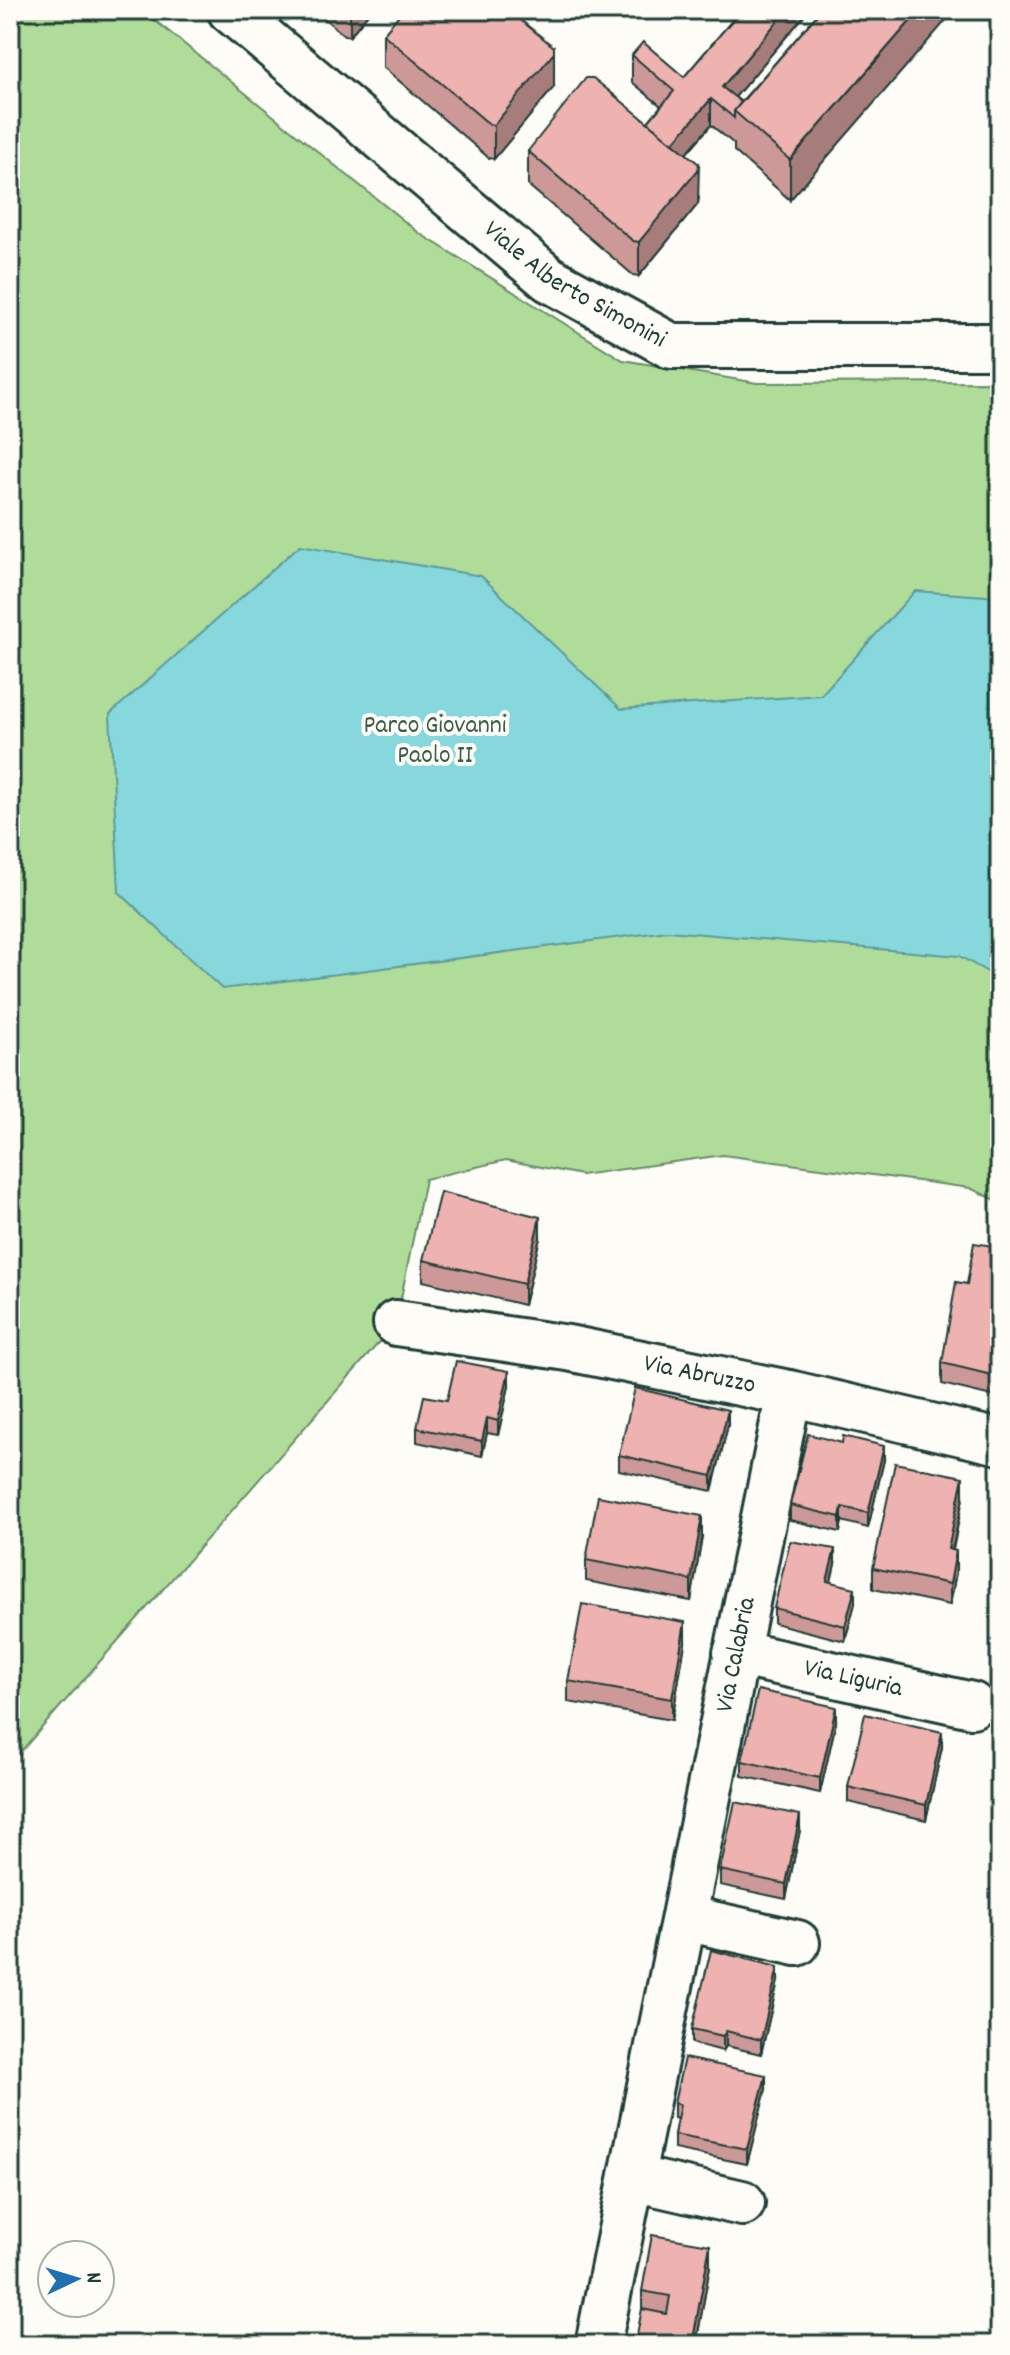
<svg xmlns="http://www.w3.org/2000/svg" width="1010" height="2355" font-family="Dekko,sans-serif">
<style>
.green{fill:#b0dc9a;stroke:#688c67;stroke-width:2}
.water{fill:#86d8dd;stroke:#5d9a99;stroke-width:2}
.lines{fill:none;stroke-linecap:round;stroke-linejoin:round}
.minor-casing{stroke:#1f3d34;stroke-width:50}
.minor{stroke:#fdfcf7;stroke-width:44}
.wall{fill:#cd9998;stroke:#1f3d34;stroke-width:2}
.shaded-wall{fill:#a77d7c;stroke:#1f3d34;stroke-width:2}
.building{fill:#eeb2b1;stroke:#1f3d34;stroke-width:2}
.labels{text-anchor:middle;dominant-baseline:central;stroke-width:8;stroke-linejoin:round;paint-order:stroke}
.street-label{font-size:26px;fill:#1f3d34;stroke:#fdfcf7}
.park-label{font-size:26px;fill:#3c5d48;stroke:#fdfcf7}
</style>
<rect width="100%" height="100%" fill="#fdfcf7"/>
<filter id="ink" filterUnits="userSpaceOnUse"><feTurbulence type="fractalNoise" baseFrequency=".0125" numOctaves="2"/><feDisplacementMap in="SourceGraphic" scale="16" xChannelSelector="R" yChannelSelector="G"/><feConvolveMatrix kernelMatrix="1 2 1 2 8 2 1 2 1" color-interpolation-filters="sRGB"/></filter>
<g filter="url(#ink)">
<path class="green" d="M 10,10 L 142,10 L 419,233 L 623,360 L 757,383 L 1000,382 L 1000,1202 L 970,1188 L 723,1155 L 581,1175 L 506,1160 L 425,1179 L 396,1323 L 10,1764 Z"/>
<path class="water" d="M 300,545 L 481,576 L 621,709 L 821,695 L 915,591 L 1000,597 L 1000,979 L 959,956 L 668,931 L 222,989 L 119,892 L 110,714 Z"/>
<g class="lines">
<g class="minor-casing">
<g id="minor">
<path id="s1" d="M 230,10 L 549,279 L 671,346 L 1000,346"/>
<path id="s2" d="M 396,1323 L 568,1348 L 789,1393 L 1000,1442"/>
<path id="s3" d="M 736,1653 L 972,1705"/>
<path d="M 685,1918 L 797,1943"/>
<path d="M 633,2178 L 742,2203"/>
<path id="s4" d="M 598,2345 L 789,1393"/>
</g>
</g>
<use href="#minor" class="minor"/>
</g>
<path class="wall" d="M 314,10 L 371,10 L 350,36 L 344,35 Z
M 741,10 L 809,10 L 735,97 L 741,102 L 821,10 L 790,200 L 734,151 L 734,144 L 711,125 L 686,154 L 699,198 L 698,204 L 639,276 L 633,275 L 528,185 L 528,151 L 648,122 L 661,106 L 632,82 L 632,55 L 684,77 Z
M 383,34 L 554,87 L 494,159 L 489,158 L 383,67 Z
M 540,1238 L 524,1305 L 423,1281 L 423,1260 Z
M 1000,1247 L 1000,1398 L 942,1384 L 942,1363 L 967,1284 Z
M 509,1386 L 498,1435 L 487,1433 L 482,1456 L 417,1442 L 417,1428 L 447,1400 Z
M 728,1425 L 712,1491 L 619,1470 L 619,1455 Z
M 884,1460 L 868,1528 L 842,1521 L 840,1532 L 790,1520 L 790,1505 Z
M 963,1498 L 953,1550 L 956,1572 L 950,1605 L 873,1589 L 873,1568 Z
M 702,1537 L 691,1601 L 586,1581 L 586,1560 Z
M 835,1564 L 831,1582 L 855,1603 L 845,1641 L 774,1623 L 774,1608 Z
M 1000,1635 L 1000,1686 L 992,1684 L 992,1669 Z
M 685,1643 L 672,1720 L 568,1702 L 568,1681 Z
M 836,1722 L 820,1793 L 742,1776 L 742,1761 Z
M 942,1747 L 926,1820 L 848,1802 L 848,1787 Z
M 800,1830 L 786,1899 L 720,1885 L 720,1870 Z
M 778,1981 L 761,2054 L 726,2046 L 723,2051 L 692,2043 L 692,2029 Z
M 766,2089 L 747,2164 L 674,2149 L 674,2135 L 677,2119 L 674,2118 L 674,2103 Z
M 710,2266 L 696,2345 L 642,2309 L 642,2291 Z"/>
<path class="shaded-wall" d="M 350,10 L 371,10 L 350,36 Z
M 787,10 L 809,10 L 724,110 L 722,87 Z
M 920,10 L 955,10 L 790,200 L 790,160 Z
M 554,47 L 554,87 L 494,159 L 494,125 Z
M 711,99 L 711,125 L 669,173 L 669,147 Z
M 699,164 L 698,204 L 639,276 L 639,242 Z
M 540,1217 L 540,1238 L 524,1305 L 524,1284 Z
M 509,1371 L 509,1386 L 498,1435 L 498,1421 Z
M 728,1410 L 728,1425 L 712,1491 L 712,1476 Z
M 487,1418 L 487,1433 L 482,1456 L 482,1441 Z
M 884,1446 L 884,1460 L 868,1528 L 868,1513 Z
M 963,1477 L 963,1498 L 948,1570 L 948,1549 Z
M 842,1507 L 842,1521 L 840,1532 L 840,1517 Z
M 702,1516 L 702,1537 L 691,1601 L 691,1580 Z
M 835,1549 L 835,1564 L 827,1596 L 827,1581 Z
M 956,1551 L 956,1572 L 950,1605 L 950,1584 Z
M 855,1588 L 855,1603 L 845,1641 L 845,1626 Z
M 685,1622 L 685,1643 L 672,1720 L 672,1699 Z
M 836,1707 L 836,1722 L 820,1793 L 820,1778 Z
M 942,1732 L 942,1747 L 926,1820 L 926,1805 Z
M 800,1815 L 800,1830 L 786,1899 L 786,1884 Z
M 778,1967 L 778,1981 L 761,2054 L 761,2040 Z
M 726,2031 L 726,2046 L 723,2051 L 723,2036 Z
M 766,2075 L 766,2089 L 747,2164 L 747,2149 Z
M 710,2245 L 710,2266 L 696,2345 L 692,2345 Z"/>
<path class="building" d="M 403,10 L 508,10 L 554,47 L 554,53 L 494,125 L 489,124 L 383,34 Z
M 741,10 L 787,10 L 722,87 L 741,102 L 734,111 L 734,118 L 711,99 L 673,143 L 648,122 L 674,91 L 632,55 L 643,42 L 684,77 Z
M 821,10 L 920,10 L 790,160 L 734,111 Z
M 586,78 L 593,78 L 699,164 L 698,170 L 639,242 L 633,241 L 528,151 Z
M 440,1192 L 540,1217 L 524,1284 L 423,1260 Z
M 974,1243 L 1000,1247 L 1000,1377 L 942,1363 L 956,1282 L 967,1284 Z
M 456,1361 L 509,1371 L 498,1421 L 487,1418 L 482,1441 L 417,1428 L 424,1396 L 447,1400 Z
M 635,1388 L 728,1410 L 712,1476 L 619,1455 Z
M 808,1434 L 842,1443 L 843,1436 L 884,1446 L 868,1513 L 842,1507 L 840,1517 L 790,1505 Z
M 895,1463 L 963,1477 L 948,1549 L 956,1551 L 950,1584 L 873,1568 Z
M 598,1496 L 702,1516 L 691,1580 L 586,1560 Z
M 790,1541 L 835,1549 L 827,1581 L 855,1588 L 845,1626 L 774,1608 Z
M 582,1604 L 685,1622 L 672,1699 L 568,1681 Z
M 1000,1635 L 1000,1671 L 992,1669 Z
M 758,1690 L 836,1707 L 820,1778 L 742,1761 Z
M 865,1714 L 942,1732 L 926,1805 L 848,1787 Z
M 735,1802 L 800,1815 L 786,1884 L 720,1870 Z
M 711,1950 L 778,1967 L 761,2040 L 726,2031 L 723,2036 L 692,2029 Z
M 684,2058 L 766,2075 L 747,2149 L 674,2135 L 680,2105 L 674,2103 Z
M 652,2235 L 710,2245 L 692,2345 L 635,2345 L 642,2309 L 667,2314 L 670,2296 L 642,2291 Z"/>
</g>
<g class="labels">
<g class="street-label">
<text stroke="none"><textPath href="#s1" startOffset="442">Viale Alberto Simonini</textPath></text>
<text stroke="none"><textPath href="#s2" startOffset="308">Via Abruzzo</textPath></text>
<text stroke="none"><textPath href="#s4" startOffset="704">Via Calabria</textPath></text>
<text stroke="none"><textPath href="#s3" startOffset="120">Via Liguria</textPath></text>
</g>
<g class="park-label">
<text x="435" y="726">Parco Giovanni<tspan x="435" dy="30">Paolo II</tspan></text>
</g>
</g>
<rect width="1010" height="2355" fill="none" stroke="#fdfcf7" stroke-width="40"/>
<rect x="20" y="20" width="970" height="2315" fill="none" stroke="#1f3d34" stroke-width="3" filter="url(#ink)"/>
<g transform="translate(76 2279) rotate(86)"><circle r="38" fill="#fdfcf7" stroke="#a4b0a9" stroke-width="2"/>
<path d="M0-6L14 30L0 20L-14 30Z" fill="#1f6fb2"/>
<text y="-12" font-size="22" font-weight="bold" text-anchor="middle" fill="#1f3d34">N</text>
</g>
</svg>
